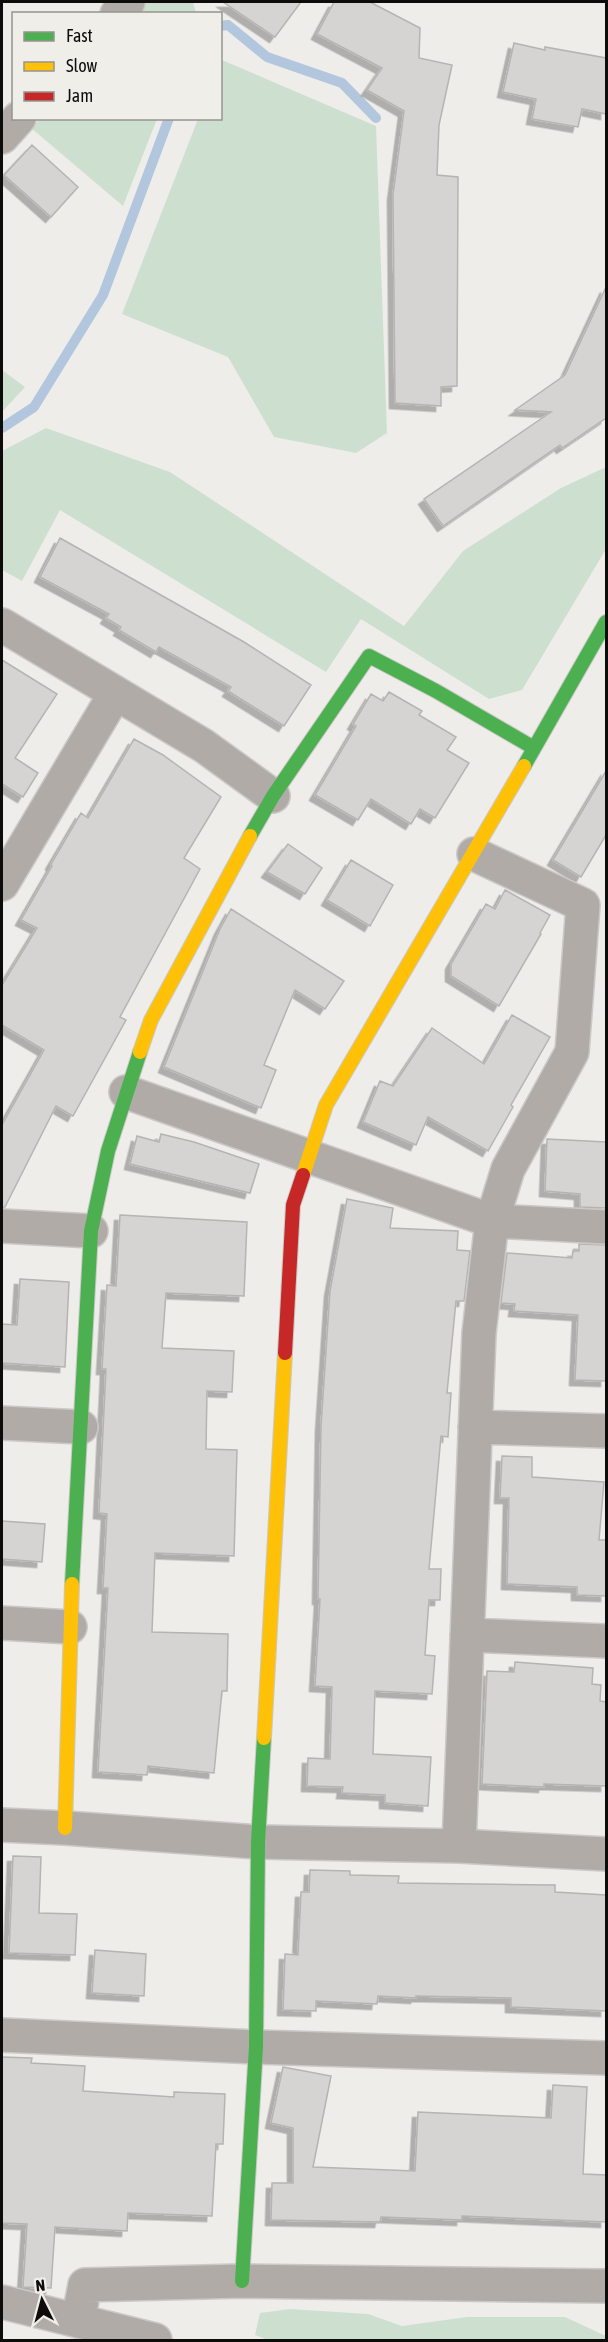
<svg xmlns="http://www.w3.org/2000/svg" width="608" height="2342" font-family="'Asap Condensed',sans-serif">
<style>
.green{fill:#cde0cf}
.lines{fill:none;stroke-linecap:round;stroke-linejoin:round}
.stream{stroke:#b2c6dd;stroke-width:10}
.building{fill:#d5d4d2;stroke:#b6b4b2;stroke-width:1.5;filter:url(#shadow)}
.street-casing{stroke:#cac9c7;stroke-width:36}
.fast-casing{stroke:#cac9c7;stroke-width:16}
.slow-casing{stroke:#cac9c7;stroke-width:16}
.jam-casing{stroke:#cac9c7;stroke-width:16}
.street{stroke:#b1aba8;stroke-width:33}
.fast{stroke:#4caf50;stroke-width:14}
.slow{stroke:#ffc107;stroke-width:14}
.jam{stroke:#c62828;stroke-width:14}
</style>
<defs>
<filter id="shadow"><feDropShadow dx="-5.5" dy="5.5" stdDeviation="0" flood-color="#0004"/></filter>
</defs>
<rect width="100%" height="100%" fill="#efedea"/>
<path class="green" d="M 145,2 L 193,2 L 196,13 L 135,14 Z
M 222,60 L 376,126 L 387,433 L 356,453 L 274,437 L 228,357 L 122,314 L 198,119 L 220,118 Z
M 40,119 L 157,119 L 123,206 L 31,128 Z
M 2,370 L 25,387 L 2,412 Z
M 46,428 L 170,472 L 404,626 L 463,551 L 561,488 L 606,467 L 606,549 L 522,690 L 489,699 L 361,619 L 326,672 L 60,510 L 22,581 L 2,570 L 2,451 Z
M 290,2309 L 368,2314 L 402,2326 L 467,2317 L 565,2317 L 606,2336 L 606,2340 L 268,2340 L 255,2335 L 260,2313 Z"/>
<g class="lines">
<path class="stream" d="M 220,26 L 228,25 L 267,57 L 342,83 L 376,118
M 2,428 L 34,407 L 103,295 L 169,118"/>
</g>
<path class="building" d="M 223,2 L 301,2 L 275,37 Z
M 334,2 L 370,2 L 420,28 L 419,58 L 452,65 L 439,125 L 437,175 L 458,177 L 457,386 L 441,387 L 441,406 L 395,403 L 393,195 L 404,111 L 367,90 L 382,68 L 317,34 Z
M 514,43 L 545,50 L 545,47 L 606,58 L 606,114 L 582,109 L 578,127 L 532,119 L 536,99 L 503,92 Z
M 32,145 L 78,187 L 51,217 L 4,175 Z
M 606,287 L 606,418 L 562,448 L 560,445 L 443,526 L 424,499 L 551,412 L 515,410 L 565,375 Z
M 60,538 L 244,642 L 311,685 L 284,726 L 228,691 L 231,687 L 159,647 L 156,652 L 119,630 L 121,627 L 106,618 L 109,614 L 40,577 Z
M 2,660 L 57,694 L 15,758 L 38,773 L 23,797 L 2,784 Z
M 389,692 L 422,711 L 419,715 L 456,737 L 447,750 L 469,763 L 435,818 L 420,809 L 411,824 L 371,799 L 358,820 L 315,795 L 356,726 L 353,724 L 371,694 L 383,701 Z
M 134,739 L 163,755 L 221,797 L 184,858 L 200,869 L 120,1017 L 126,1020 L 73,1116 L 56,1106 L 5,1207 L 2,1208 L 2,1125 L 44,1050 L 2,1025 L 2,985 L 37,928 L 21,920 L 52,866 L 51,864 L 81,813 L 88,818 Z
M 606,771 L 606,835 L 581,877 L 553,860 Z
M 288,844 L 322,868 L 305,894 L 267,872 Z
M 351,860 L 393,885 L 370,926 L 327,900 Z
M 505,890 L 550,915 L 540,933 L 541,934 L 499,1006 L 451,976 L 451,964 L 486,904 L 495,909 Z
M 231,909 L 344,981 L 325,1009 L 295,990 L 264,1065 L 276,1070 L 261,1108 L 164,1067 L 220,929 Z
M 512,1015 L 550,1037 L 511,1105 L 513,1107 L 488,1151 L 428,1117 L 416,1145 L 363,1122 L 380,1081 L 393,1086 L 432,1028 L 484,1064 Z
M 161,1134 L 194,1142 L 259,1164 L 250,1193 L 130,1164 L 137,1136 L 159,1142 Z
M 547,1139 L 606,1142 L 606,1208 L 580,1207 L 580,1194 L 545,1191 Z
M 347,1199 L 393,1208 L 390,1228 L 458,1231 L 457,1250 L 470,1251 L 464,1301 L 456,1301 L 447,1393 L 451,1393 L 448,1437 L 441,1436 L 429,1569 L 441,1569 L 440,1600 L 429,1600 L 425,1655 L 435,1656 L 432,1694 L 375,1691 L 373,1754 L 431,1757 L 428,1806 L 385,1803 L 385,1795 L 342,1793 L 343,1787 L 307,1786 L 308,1758 L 330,1759 L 332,1687 L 315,1686 L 320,1599 L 318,1599 L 321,1426 L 330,1291 Z
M 120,1215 L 247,1222 L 244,1296 L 166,1293 L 162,1348 L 234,1351 L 232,1392 L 207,1391 L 206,1449 L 237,1450 L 234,1556 L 155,1553 L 152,1632 L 228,1634 L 227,1691 L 222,1691 L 214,1773 L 148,1766 L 147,1775 L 98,1772 L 108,1588 L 103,1588 L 107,1514 L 99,1513 L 106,1369 L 102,1369 L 107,1285 L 116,1286 Z
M 579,1244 L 606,1245 L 606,1381 L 575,1380 L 578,1315 L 514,1311 L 515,1304 L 501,1303 L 507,1253 L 572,1258 L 573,1251 L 579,1251 Z
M 20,1279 L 69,1282 L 65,1367 L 2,1363 L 2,1324 L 17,1325 Z
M 502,1456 L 532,1457 L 532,1477 L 604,1482 L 599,1540 L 606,1540 L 606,1596 L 577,1595 L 577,1587 L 507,1584 L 509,1498 L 500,1498 Z
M 2,1521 L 45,1524 L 42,1562 L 2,1559 Z
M 515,1662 L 593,1668 L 592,1684 L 601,1685 L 600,1701 L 606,1702 L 606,1786 L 544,1784 L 544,1787 L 482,1784 L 487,1671 L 514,1672 Z
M 13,1856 L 41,1857 L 39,1913 L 77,1914 L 75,1955 L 9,1953 Z
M 310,1870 L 350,1871 L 350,1875 L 399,1876 L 398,1883 L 555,1885 L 555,1892 L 606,1895 L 606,2011 L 511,2007 L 511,1998 L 416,1996 L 416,1998 L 378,1996 L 377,2004 L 316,2001 L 316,2011 L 283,2010 L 285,1954 L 298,1955 L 301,1892 L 309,1892 Z
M 95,1950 L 146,1954 L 144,1996 L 92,1993 Z
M 2,2057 L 32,2058 L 31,2063 L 85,2066 L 83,2091 L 174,2097 L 174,2092 L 225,2094 L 223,2144 L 216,2144 L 212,2216 L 128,2213 L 127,2231 L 55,2227 L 51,2288 L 23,2287 L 27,2224 L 2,2223 Z
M 283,2067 L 331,2076 L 313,2167 L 415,2171 L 418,2112 L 551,2118 L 553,2085 L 587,2087 L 583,2174 L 606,2175 L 606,2222 L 462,2216 L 462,2220 L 381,2217 L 380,2222 L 271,2220 L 272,2183 L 293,2183 L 293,2128 L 271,2123 Z"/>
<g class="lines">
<g class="street-casing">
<path id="street" d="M 117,14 L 128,2
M 2,137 L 19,118
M 2,625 L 204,746 L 273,796
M 2,884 L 115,694
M 126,1092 L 492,1221 L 606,1227
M 2,1226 L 91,1231
M 2,1423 L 81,1427
M 475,1427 L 606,1431
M 2,1623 L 70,1627
M 467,1635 L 606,1641
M 2,1825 L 65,1828 L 258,1842 L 459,1846 L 606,1854
M 459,1846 L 479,1333 L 492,1221 L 508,1169 L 572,1052 L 583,905 L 474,854
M 2,2035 L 256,2047 L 606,2058
M 2,2302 L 155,2340
M 78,2321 L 85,2285 L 242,2281 L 606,2286"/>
</g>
<g class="fast-casing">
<path id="fast" d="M 524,766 L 606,622
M 250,836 L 273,796 L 369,656 L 436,691 L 534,748
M 72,1584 L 91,1231 L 108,1151 L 140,1052
M 242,2281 L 256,2047 L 258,1842 L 264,1738"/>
</g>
<g class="slow-casing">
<path id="slow" d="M 140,1052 L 151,1020 L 250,836
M 303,1175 L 326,1105 L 524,766
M 264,1738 L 285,1353
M 65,1828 L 72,1584"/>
</g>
<g class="jam-casing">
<path id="jam" d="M 285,1353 L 293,1205 L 303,1175"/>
</g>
<use href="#street" class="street"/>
<use href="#fast" class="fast"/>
<use href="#slow" class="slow"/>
<use href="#jam" class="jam"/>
</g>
<rect width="608" height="2342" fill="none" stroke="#0d0c0b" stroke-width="6"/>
<rect x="12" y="12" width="210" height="108" fill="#f0eee9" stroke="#959490" stroke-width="1.5"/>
<rect x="24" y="32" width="30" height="9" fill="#4caf50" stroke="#959490" stroke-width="1.5"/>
<text x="66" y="42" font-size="18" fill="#0d0c0b">Fast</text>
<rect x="24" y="62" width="30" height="9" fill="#ffc107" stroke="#959490" stroke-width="1.5"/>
<text x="66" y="72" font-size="18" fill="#0d0c0b">Slow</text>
<rect x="24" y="92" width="30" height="9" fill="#c62828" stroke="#959490" stroke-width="1.5"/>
<text x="66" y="102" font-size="18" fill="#0d0c0b">Jam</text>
<g transform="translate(42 2300) rotate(354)" stroke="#f0eee9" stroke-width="4.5" paint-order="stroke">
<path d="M0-4.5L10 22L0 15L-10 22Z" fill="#0d0c0b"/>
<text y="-9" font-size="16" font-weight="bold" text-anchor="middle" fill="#0d0c0b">N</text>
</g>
</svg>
